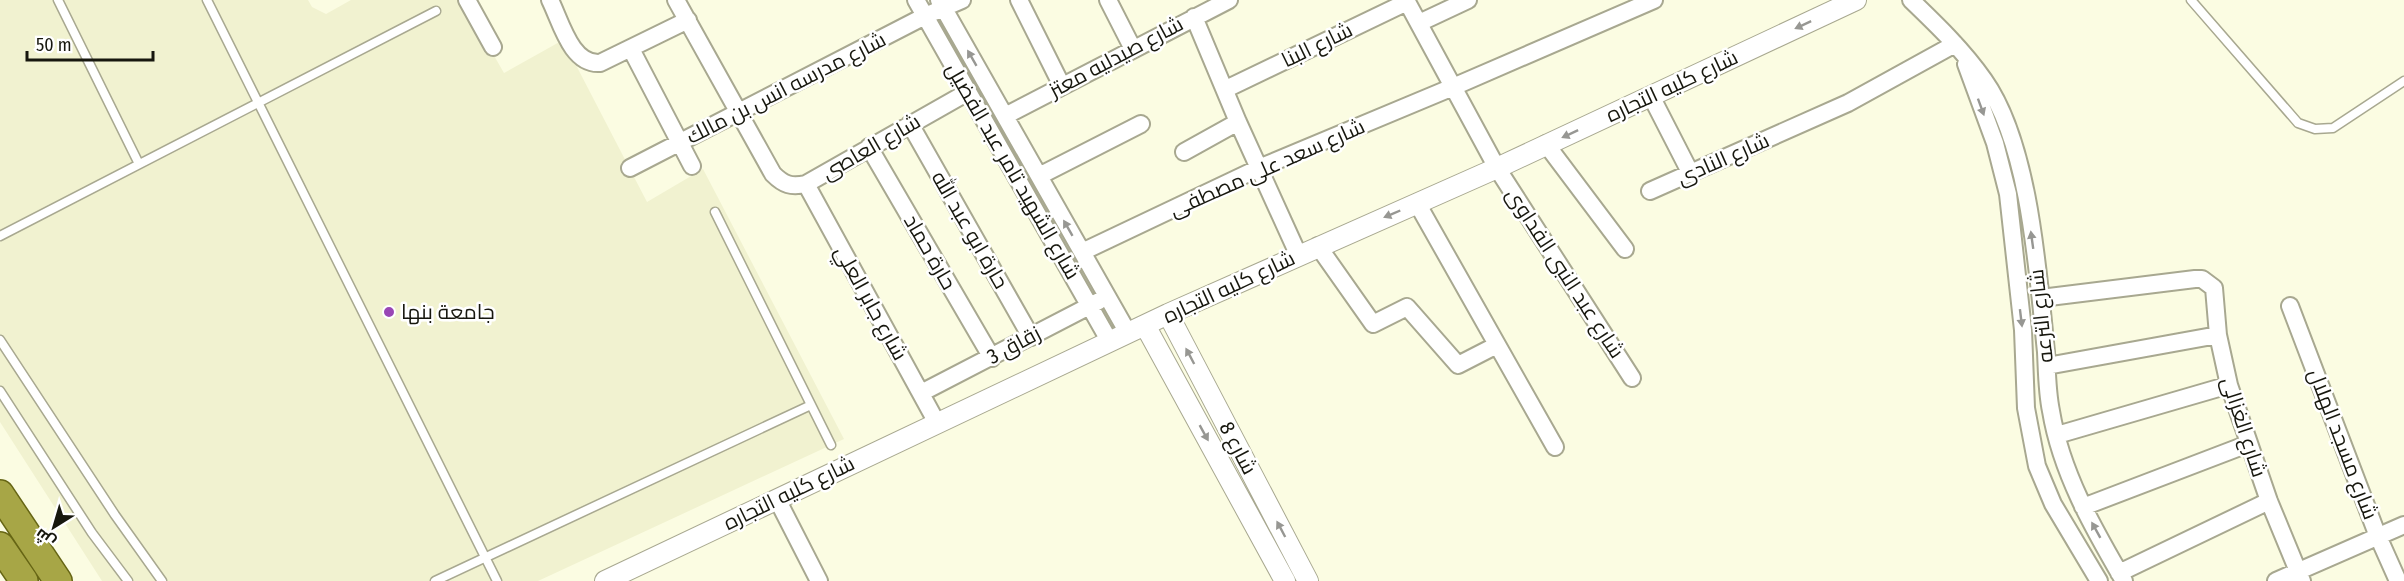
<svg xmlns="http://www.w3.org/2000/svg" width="2404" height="581" font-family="'Fira Sans Condensed',Cairo,sans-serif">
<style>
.built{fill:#f1f2d0}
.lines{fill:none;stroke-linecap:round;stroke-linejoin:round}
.service-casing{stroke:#a8a890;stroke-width:11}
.minor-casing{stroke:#a8a890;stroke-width:20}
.tertiary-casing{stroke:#a8a890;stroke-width:22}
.trunk-casing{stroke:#666514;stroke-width:30}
.service{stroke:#fff;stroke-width:8}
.minor{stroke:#fff;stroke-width:16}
.tertiary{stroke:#fff;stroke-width:20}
.trunk{stroke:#a7a646;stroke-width:27}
.oneway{fill:#979793}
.poi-dot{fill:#9946b5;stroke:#fff;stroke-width:2}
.labels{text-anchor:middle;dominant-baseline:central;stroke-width:5;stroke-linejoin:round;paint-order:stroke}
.street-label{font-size:21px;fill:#17170e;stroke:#fff}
.poi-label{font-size:21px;fill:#17170e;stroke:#fff;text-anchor:start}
</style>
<rect width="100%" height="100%" fill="#fbfce2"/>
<path class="built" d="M 0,0 L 308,0 L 312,7 L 326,14 L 351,0 L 462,0 L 504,73 L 563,40 L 647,202 L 703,169 L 844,439 L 538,581 L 102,581 L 0,422 Z"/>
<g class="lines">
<g class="service-casing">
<path id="service" d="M 58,0 L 139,164
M 207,0 L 497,581
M 2191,0 L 2298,123 L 2315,129 L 2333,128 L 2404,81
M 715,212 L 831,445
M 0,236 L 436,11
M 0,340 L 115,515 L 162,581
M 0,391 L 92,533 L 128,581
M 435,581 L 811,405"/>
</g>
<g class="minor-casing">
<path id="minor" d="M 467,0 L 493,47
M 550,0 C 561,22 571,65 600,63 L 688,20
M 676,0 L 773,174 C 784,185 791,187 806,184 L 968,92
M 916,0 L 1110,342
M 939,0 L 1128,333
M 1019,0 L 1062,86
M 1108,0 L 1133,49
M 1406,0 L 1497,168 L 1632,378
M 1911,0 C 1937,25 1963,50 1984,80 C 2030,145 2038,274 2046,352 C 2047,372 2047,392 2051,411 C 2061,472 2093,528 2124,581
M 1194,17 L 1238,122 L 1298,254
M 1419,23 L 1468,0
M 631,49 L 692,166
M 1966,64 L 1995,143 L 2008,194 L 2023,330 L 2026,408 L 2037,466 L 2053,504 L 2099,581
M 1226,89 L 1407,2
M 1651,96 L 1691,174
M 1005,116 L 1229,0
M 910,124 L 1031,337
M 1546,144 L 1625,249
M 869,147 L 992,358
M 1184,152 L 1238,122
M 630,168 L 925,16 L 962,0
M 1039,176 L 1141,124
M 806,184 L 937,423
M 1650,191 L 1848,103 L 1955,44
M 1417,203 L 1555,447
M 1318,246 L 1373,324 L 1407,307 L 1458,365 L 1497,345
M 1082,252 L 1259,168 L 1453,87 L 1654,0
M 2041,298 L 2195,279 L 2202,279 L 2214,288 L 2218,335 L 2229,385 L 2269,501 L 2302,581
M 2290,306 L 2377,534 L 2398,581
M 2047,366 L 2218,335
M 921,393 L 1099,301
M 2057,435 L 2229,385
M 777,499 L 819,581
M 2083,507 L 2248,444
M 2119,573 L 2269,501
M 2276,581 L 2404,525"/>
</g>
<g class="tertiary-casing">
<path id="tertiary" d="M 1168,314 L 1308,581
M 1146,327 L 1285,581
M 605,581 L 1168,314 L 1497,168 L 1856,0"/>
</g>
<g class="trunk-casing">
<path id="trunk" d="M 0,494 L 58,581
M 0,546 L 24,581"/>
</g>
<use href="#service" class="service"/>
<use href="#minor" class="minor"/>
<use href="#tertiary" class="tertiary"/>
<use href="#trunk" class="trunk"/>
</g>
<defs><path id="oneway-solid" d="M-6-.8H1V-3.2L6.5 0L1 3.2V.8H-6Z" transform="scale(1.5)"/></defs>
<g class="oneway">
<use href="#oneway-solid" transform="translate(1803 25) rotate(155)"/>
<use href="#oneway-solid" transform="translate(972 58) rotate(-120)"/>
<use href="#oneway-solid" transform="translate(1981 107) rotate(70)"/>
<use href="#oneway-solid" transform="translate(1570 134) rotate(155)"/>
<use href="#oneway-solid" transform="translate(1392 214) rotate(157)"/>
<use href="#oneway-solid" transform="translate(1068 228) rotate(-120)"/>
<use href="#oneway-solid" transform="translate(2032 240) rotate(-98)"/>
<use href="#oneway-solid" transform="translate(2021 318) rotate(83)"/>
<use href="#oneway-solid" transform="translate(1190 356) rotate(-118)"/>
<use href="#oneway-solid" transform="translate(1204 433) rotate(61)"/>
<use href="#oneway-solid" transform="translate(1281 529) rotate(-118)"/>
<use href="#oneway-solid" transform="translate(2096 530) rotate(-119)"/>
</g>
<circle class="poi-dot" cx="389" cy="312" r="6"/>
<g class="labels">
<g class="street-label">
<text transform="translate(1317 45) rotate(-26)">شارع البنا</text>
<text transform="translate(1116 57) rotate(-28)">شارع صيدليه معتز</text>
<text transform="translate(1672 86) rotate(-25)">شارع كليه التجاره</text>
<text transform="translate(786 88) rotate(-27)">شارع مدرسه انس بن مالك</text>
<text transform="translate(871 147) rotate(-30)">شارع العاصى</text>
<text transform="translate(1723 159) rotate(-24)">شارع النادى</text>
<text transform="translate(1267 168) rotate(-24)">شارع سعد على مصطفى</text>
<text transform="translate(1013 171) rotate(60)">شارع الشهيد تامر عبد الفضيل</text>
<text transform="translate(970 230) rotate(60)">حارة ابو عبد الله</text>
<text transform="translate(930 252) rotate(60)">حارة حماد</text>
<text transform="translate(1565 273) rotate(57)">شارع عبد النبى الفداوى</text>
<text transform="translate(1229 287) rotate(-25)">شارع كليه التجاره</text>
<text transform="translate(871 303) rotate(61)">شارع جابر العلي</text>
<text transform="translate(2041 316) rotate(-96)">شارع الترعه</text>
<text transform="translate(1014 345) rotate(-28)">زقاق 3</text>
<text transform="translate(2244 427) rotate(72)">شارع الغزالى</text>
<text transform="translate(2343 444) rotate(69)">شارع مسجد الهلال</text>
<text transform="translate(1238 448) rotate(62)">شارع 8</text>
<text transform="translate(789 493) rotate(-26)">شارع كليه التجاره</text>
</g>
<g class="poi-label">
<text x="401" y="312">جامعة بنها</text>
</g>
</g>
<g transform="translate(54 527) rotate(217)" stroke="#ffffff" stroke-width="4.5" paint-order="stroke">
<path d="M0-4.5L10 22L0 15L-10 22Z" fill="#17170e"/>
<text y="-9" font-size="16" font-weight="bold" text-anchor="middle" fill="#17170e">ش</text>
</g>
<path d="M27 51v9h126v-9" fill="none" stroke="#17170e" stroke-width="3"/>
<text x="36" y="51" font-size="18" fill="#17170e" stroke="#ffffff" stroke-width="4.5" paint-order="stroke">50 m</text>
</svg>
